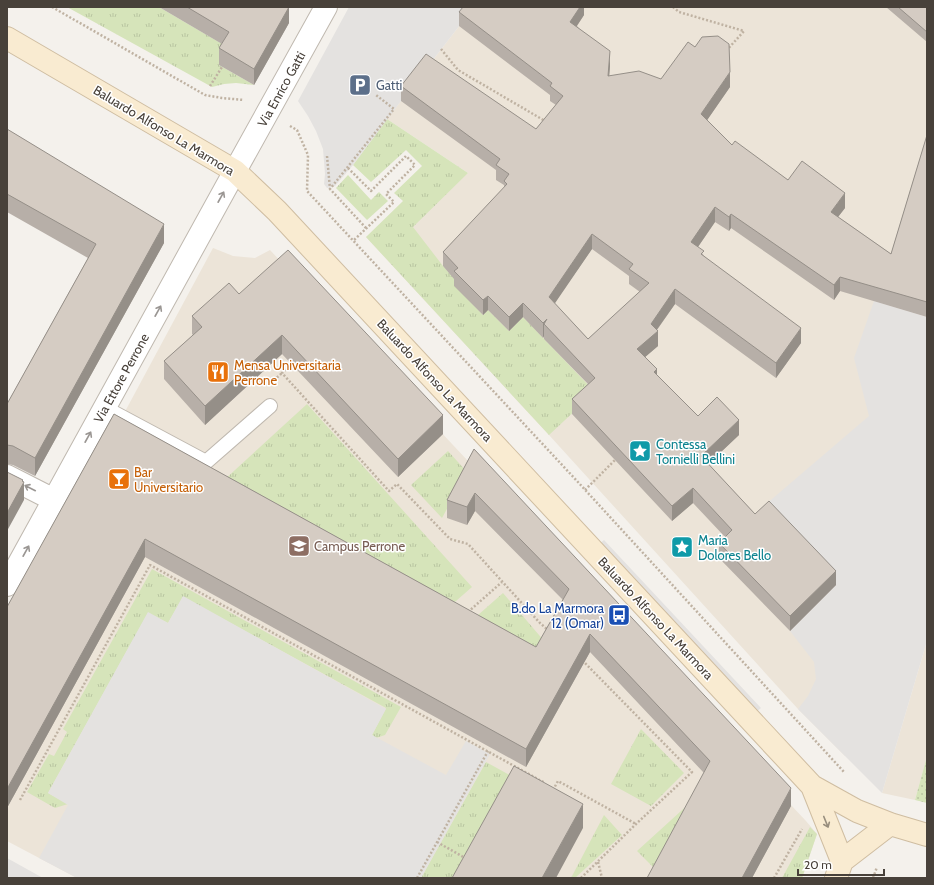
<svg xmlns="http://www.w3.org/2000/svg" width="934" height="885" font-family="Cabin,sans-serif">
<style>
.education{fill:#ece4d8}
.grass{fill:url(#grass-tufts)}
.park{fill:url(#park-dots)}
.parking{fill:#e4e2e0}
.lines{fill:none;stroke-linecap:round;stroke-linejoin:round}
.lane-casing{stroke:#bfb8af;stroke-width:16}
.street-casing{stroke:#bfb8af;stroke-width:24}
.secondary-casing{stroke:#cfbda1;stroke-width:24}
.path{stroke:#bfb2a2;stroke-width:2.5;stroke-dasharray:2 2;stroke-linecap:butt}
.lane{stroke:#fff;stroke-width:14}
.street{stroke:#fff;stroke-width:22}
.secondary{stroke:#f9ebd1;stroke-width:22}
.wall{fill:#b7afa8;fill-rule:evenodd}
.shaded-wall{fill:#958f88}
.building{fill:#d5ccc3;stroke:#958f88;fill-rule:evenodd}
.oneway{stroke:#9a9693}
.oneway2{stroke:#988e7e}
.labels{text-anchor:middle;dominant-baseline:central;stroke-width:3;stroke-linejoin:round;paint-order:stroke}
.service-label{font-size:13px;fill:#4e5e75;stroke:#fff;text-anchor:start}
.street-label{font-size:13px;fill:#48413a;stroke:#fff}
.food-label{font-size:13px;fill:#c56008;stroke:#fff;text-anchor:start}
.culture-label{font-size:13px;fill:#0d838f;stroke:#fff;text-anchor:start}
.education-label{font-size:13px;fill:#785e54;stroke:#fff;text-anchor:start}
.transit-label{font-size:13px;fill:#164399;stroke:#fff;text-anchor:end}
</style>
<defs>
<pattern id="grass-tufts" width="24" height="20" patternUnits="userSpaceOnUse"><rect width="24" height="20" fill="#d6e4ba"/><path d="M3 7l-1-3M5 7V3M7 7l1-3M15 17l-1-3M17 17v-4M19 17l1-3" fill="none" stroke="#b9c5a1"/></pattern>
<pattern id="park-dots" width="8" height="8" patternUnits="userSpaceOnUse"><rect width="8" height="8" fill="#d6e4ba"/><path d="M2 2h.1M6 6h.1" fill="none" stroke="#b9c5a1" stroke-width="1.8" stroke-linecap="round"/></pattern>
</defs>
<rect width="100%" height="100%" fill="#f4f1ec"/>
<path class="education" d="M 474,7 L 927,7 L 927,317 L 874,301 L 869,416 L 845,756 L 798,709 L 549,435 L 366,237 L 468,173 L 387,119 Z
M 213,248 L 233,256 L 255,258 L 270,250 L 806,821 L 817,834 L 802,878 L 77,878 L 7,841 L 7,626 L 114,432 Z
M 927,641 L 927,756 L 915,800 L 882,793 Z"/>
<path class="grass" d="M 67,7 L 159,7 L 229,48 L 219,65 L 254,85 L 236,83 L 224,84 L 212,87 Z
M 387,119 L 468,173 L 413,227 L 443,266 L 458,283 L 455,286 L 483,315 L 488,310 L 509,331 L 523,317 L 595,392 L 549,435 L 366,237 L 403,201 L 394,193 L 422,166 L 406,150 L 371,182 L 353,165 Z
M 348,175 L 371,200 L 379,192 L 388,201 L 367,220 L 336,188 Z
M 307,404 L 472,587 L 448,608 L 223,481 Z
M 448,451 L 467,472 L 442,518 L 411,485 Z
M 152,569 L 401,707 L 385,735 L 376,738 L 372,735 L 386,708 L 183,597 L 168,623 L 148,613 L 48,793 L 68,804 L 55,808 L 27,792 L 49,754 L 54,756 L 67,732 L 63,729 Z
M 503,593 L 545,642 L 535,659 L 469,623 Z
M 641,729 L 684,773 L 651,806 L 611,784 Z
M 486,762 L 517,779 L 462,878 L 421,878 Z
M 703,791 L 659,873 L 637,851 Z
M 604,815 L 622,835 L 575,878 L 571,878 Z
M 810,827 L 817,834 L 802,878 L 782,878 Z"/>
<path class="park" d="M 927,756 L 927,803 L 915,800 Z"/>
<path class="parking" d="M 349,7 L 474,7 L 401,101 L 353,165 L 335,186 L 327,188 L 324,184 L 325,174 L 323,149 L 316,131 L 308,116 L 298,101 Z
M 874,301 L 927,317 L 927,641 L 882,793 L 798,709 L 808,696 L 816,679 L 814,662 L 790,631 L 836,585 L 765,505 L 869,416 L 854,358 Z
M 604,540 L 761,708 L 755,713 L 598,545 Z
M 183,596 L 386,709 L 372,735 L 446,775 L 466,741 L 490,754 L 421,878 L 77,878 L 39,858 L 68,805 L 48,793 L 148,612 L 168,623 Z
M 7,858 L 43,878 L 7,878 Z"/>
<g class="lines">
<g class="lane-casing">
<path id="lane" d="M 105,408 L 206,462 L 270,406"/>
</g>
<g class="street-casing">
<path id="street" d="M 7,476 L 54,500
M 7,585 L 235,171 L 326,7"/>
</g>
<g class="secondary-casing">
<path id="secondary" d="M 7,38 L 235,171 L 277,211 L 812,786 L 857,811 L 890,824 L 927,835
M 812,786 L 842,861 L 836,878
M 842,861 L 890,824"/>
</g>
<path class="path" d="M 52,7 L 205,95 L 222,98 L 244,100
M 673,7 L 679,12 L 744,31 L 727,50
M 441,49 L 458,70 L 545,121
M 210,86 L 222,67
M 290,126 L 297,130 L 308,155 L 307,191 L 577,481 L 844,772
M 327,156 L 330,189
M 348,168 L 371,191 L 406,156 L 415,165 L 386,194 L 394,202 L 353,241
M 366,228 L 330,189 L 394,109 L 376,95
M 292,364 L 282,373 L 389,491 L 397,484 L 450,539 L 468,544 L 540,623 L 548,630
M 271,383 L 282,373
M 585,490 L 615,460
M 468,612 L 502,582
M 553,790 L 558,781 L 636,824
M 20,800 L 150,565 L 545,783
M 437,842 L 465,858
M 598,862 L 602,878
M 417,878 L 488,751
M 581,878 L 636,824 L 692,772 L 583,661
M 774,878 L 802,829
M 873,878 L 877,867"/>
<use href="#lane" class="lane"/>
<use href="#street" class="street"/>
<use href="#secondary" class="secondary"/>
</g>
<path class="wall" d="M 159,7 L 289,7 L 289,23 L 254,85 L 219,65 L 219,48 L 222,44 Z
M 584,7 L 584,15 L 577,26 L 610,66 L 609,76 L 661,79 L 730,87 L 707,120 L 732,145 L 788,180 L 845,208 L 838,217 L 891,254 L 927,135 L 927,317 L 840,291 L 834,300 L 731,228 L 729,231 L 715,222 L 698,247 L 704,256 L 801,343 L 776,378 L 675,304 L 657,330 L 658,346 L 645,357 L 657,375 L 698,416 L 739,435 L 708,464 L 755,514 L 836,585 L 790,631 L 719,558 L 719,543 L 725,537 L 693,503 L 672,521 L 572,414 L 572,399 L 588,384 L 544,339 L 544,336 L 543,338 L 523,317 L 509,331 L 488,310 L 483,315 L 454,286 L 454,279 L 443,266 L 443,252 L 504,188 L 504,185 L 496,180 L 496,170 L 401,101 L 401,86 L 536,129 L 556,105 L 550,101 L 550,95 L 459,26 L 459,12 ZM 592,249 L 629,276 L 629,284 L 640,292 L 588,339 L 554,303 Z
M 886,7 L 927,7 L 927,42 Z
M 7,129 L 164,243 L 35,476 L 13,465 L 7,464 L 7,404 L 88,258 L 7,212 Z
M 239,294 L 443,434 L 398,477 L 282,354 L 205,425 L 164,379 L 164,361 L 193,335 L 192,334 L 192,316 Z
M 114,414 L 536,647 L 563,600 L 475,511 L 467,525 L 447,518 L 447,500 L 474,449 L 791,806 L 752,878 L 647,878 L 704,773 L 590,652 L 526,767 L 145,557 L 7,808 L 7,607 Z"/>
<path class="shaded-wall" d="M 289,7 L 289,23 L 254,85 L 254,69 Z
M 580,7 L 584,7 L 584,15 L 570,36 L 570,22 Z
M 610,51 L 610,66 L 608,91 L 608,76 Z
M 730,72 L 730,87 L 701,129 L 701,114 Z
M 845,193 L 845,208 L 831,226 L 831,212 Z
M 715,207 L 715,222 L 691,257 L 691,242 Z
M 731,214 L 731,228 L 729,231 L 729,217 Z
M 164,224 L 164,243 L 35,476 L 35,458 Z
M 592,234 L 592,249 L 549,312 L 549,297 Z
M 840,277 L 840,291 L 834,300 L 834,285 Z
M 675,289 L 675,304 L 653,335 L 658,331 L 658,346 L 637,364 L 637,349 L 651,324 Z
M 488,296 L 488,310 L 483,315 L 483,300 Z
M 523,303 L 523,317 L 509,331 L 509,317 Z
M 547,319 L 544,324 L 544,336 L 543,338 L 543,323 Z
M 801,328 L 801,343 L 776,378 L 776,363 Z
M 282,335 L 282,354 L 205,425 L 205,406 Z
M 657,369 L 657,383 L 654,372 Z
M 443,415 L 443,434 L 398,477 L 398,459 Z
M 739,420 L 739,435 L 701,471 L 701,456 Z
M 23,480 L 23,484 L 24,482 L 24,500 L 7,531 L 7,513 Z
M 693,488 L 693,503 L 672,521 L 672,506 Z
M 475,493 L 475,511 L 467,525 L 467,507 Z
M 145,539 L 145,557 L 7,808 L 7,789 Z
M 836,571 L 836,585 L 790,631 L 790,616 Z
M 590,634 L 590,652 L 526,767 L 526,749 Z
M 791,788 L 791,806 L 752,878 L 742,878 Z
M 583,804 L 583,828 L 556,878 L 542,878 Z"/>
<path class="building" d="M 187,7 L 289,7 L 254,69 L 219,48 L 229,32 Z
M 463,7 L 580,7 L 570,22 L 610,51 L 608,76 L 639,71 L 661,79 L 688,42 L 695,47 L 702,37 L 718,36 L 729,44 L 730,72 L 701,114 L 732,145 L 735,141 L 788,180 L 802,161 L 845,193 L 831,212 L 891,254 L 927,135 L 927,302 L 840,277 L 834,285 L 731,214 L 729,217 L 715,207 L 691,242 L 704,251 L 701,254 L 801,328 L 776,363 L 675,289 L 651,324 L 658,331 L 637,349 L 657,369 L 654,372 L 698,416 L 717,397 L 739,420 L 701,456 L 755,514 L 769,501 L 836,571 L 790,616 L 719,543 L 732,530 L 693,488 L 672,506 L 572,399 L 595,378 L 544,324 L 547,319 L 543,323 L 523,303 L 509,317 L 488,296 L 483,300 L 454,271 L 458,268 L 443,252 L 507,184 L 504,181 L 509,174 L 496,165 L 500,159 L 401,86 L 426,54 L 536,129 L 563,96 L 550,86 L 552,83 L 459,12 ZM 592,234 L 633,264 L 629,269 L 649,283 L 588,339 L 549,297 Z
M 898,7 L 927,7 L 927,32 Z
M 7,129 L 164,224 L 35,458 L 13,446 L 7,445 L 7,404 L 96,244 L 7,194 Z
M 288,250 L 443,415 L 398,459 L 282,335 L 205,406 L 164,361 L 202,327 L 192,316 L 229,283 L 239,294 Z
M 114,414 L 536,647 L 569,589 L 475,493 L 467,507 L 447,500 L 474,449 L 791,788 L 742,878 L 647,878 L 710,761 L 590,634 L 526,749 L 145,539 L 7,789 L 7,607 Z
M 7,472 L 23,480 L 22,481 L 24,482 L 7,513 Z
M 514,766 L 583,804 L 542,878 L 452,878 Z"/>
<defs><path id="oneway-shaft" d="M-6 0H5M1.5-3L5.5 0L1.5 3" fill="none" stroke-width="1.6" stroke-linecap="round" stroke-linejoin="round"/></defs>
<g class="oneway">
<use href="#oneway-shaft" transform="translate(221 197) rotate(-61)"/>
<use href="#oneway-shaft" transform="translate(158 311) rotate(-61)"/>
<use href="#oneway-shaft" transform="translate(88 437) rotate(-61)"/>
<use href="#oneway-shaft" transform="translate(30 488) rotate(-153)"/>
<use href="#oneway-shaft" transform="translate(26 551) rotate(-61)"/>
</g>
<use class="oneway2" href="#oneway-shaft" transform="translate(826 822) rotate(68)"/>
<defs>
<g id="parking-square" transform="scale(1.15)"><rect x="-9" y="-9" width="18" height="18" rx="4" fill="#5c6f8a" stroke="#fff"/><path d="M-3.5-5.5H1a3.5 3.5 0 0 1 0 7H-1V5.5H-3.5ZM-1-3.4V-.6H.8a1.4 1.4 0 0 0 0-2.8Z" fill="#fff"/></g>
<g id="restaurant-square" transform="scale(1.15)"><rect x="-9" y="-9" width="18" height="18" rx="4" fill="#e8710a" stroke="#fff"/><path d="M-5-6h1v4h1v-4h1v4h1v-4h1v5L-1.5 .5V6h-2V.5L-5-1ZM5-6V6H3V1.5H1.5Q1.5-4 5-6Z" fill="#fff"/></g>
<g id="sight-square" transform="scale(1.15)"><rect x="-9" y="-9" width="18" height="18" rx="4" fill="#0f9aa8" stroke="#fff"/><path d="M0-6L1.8-2.2L6-1.7L2.9 1.2L3.7 5.4L0 3.3L-3.7 5.4L-2.9 1.2L-6-1.7L-1.8-2.2Z" fill="#fff"/></g>
<g id="bar-square" transform="scale(1.15)"><rect x="-9" y="-9" width="18" height="18" rx="4" fill="#e8710a" stroke="#fff"/><path d="M-6-5H6L.8 .8V4.5H3.5V6h-7V4.5H-.8V.8Z" fill="#fff"/></g>
<g id="university-square" transform="scale(1.15)"><rect x="-9" y="-9" width="18" height="18" rx="4" fill="#8d6e63" stroke="#fff"/><path d="M0-5L7-2L0 1L-7-2ZM-4 1L0 2.5L4 1V4Q0 6-4 4Z" fill="#fff"/></g>
<g id="bus-square" transform="scale(1.15)"><rect x="-9" y="-9" width="18" height="18" rx="4" fill="#1a4fb4" stroke="#fff"/><path d="M-5-6H5V4H4V6H2V4H-2V6H-4V4H-5ZM-3.5-4V0h7V-4ZM-3.5 1.2v1.5H-2V1.2ZM2 1.2v1.5H3.5V1.2Z" fill="#fff"/></g>
</defs>
<g fill-rule="evenodd">
<use href="#parking-square" x="360" y="85"/>
<use href="#restaurant-square" x="218" y="372"/>
<use href="#sight-square" x="640" y="451"/>
<use href="#bar-square" x="119" y="479"/>
<use href="#university-square" x="299" y="546"/>
<use href="#sight-square" x="682" y="547"/>
<use href="#bus-square" x="619" y="615"/>
</g>
<g class="labels">
<g class="service-label">
<text x="376" y="85">Gatti</text>
</g>
<g class="street-label">
<text transform="translate(281 89) rotate(-61)">Via Enrico Gatti</text>
<text transform="translate(164 130) rotate(31)">Baluardo Alfonso La Marmora</text>
<text transform="translate(121 378) rotate(-61)">Via Ettore Perrone</text>
<text transform="translate(435 380) rotate(47)">Baluardo Alfonso La Marmora</text>
<text transform="translate(656 618) rotate(47)">Baluardo Alfonso La Marmora</text>
</g>
<g class="food-label">
<text x="234" y="365">Mensa Universitaria<tspan x="234" dy="15">Perrone</tspan></text>
<text x="134" y="472">Bar<tspan x="134" dy="15">Universitario</tspan></text>
</g>
<g class="culture-label">
<text x="656" y="444">Contessa<tspan x="656" dy="15">Tornielli Bellini</tspan></text>
<text x="698" y="540">Maria<tspan x="698" dy="15">Dolores Bello</tspan></text>
</g>
<g class="education-label">
<text x="314" y="546">Campus Perrone</text>
</g>
<g class="transit-label">
<text x="604" y="608">B.do La Marmora<tspan x="604" dy="15">12 (Omar)</tspan></text>
</g>
</g>
<rect width="934" height="885" fill="none" stroke="#48413a" stroke-width="16"/>
<path d="M798 869v6h86v-6" fill="none" stroke="#48413a" stroke-width="2"/>
<text x="804" y="869" font-size="12" fill="#48413a" stroke="#ffffff" stroke-width="3" paint-order="stroke">20 m</text>
</svg>
